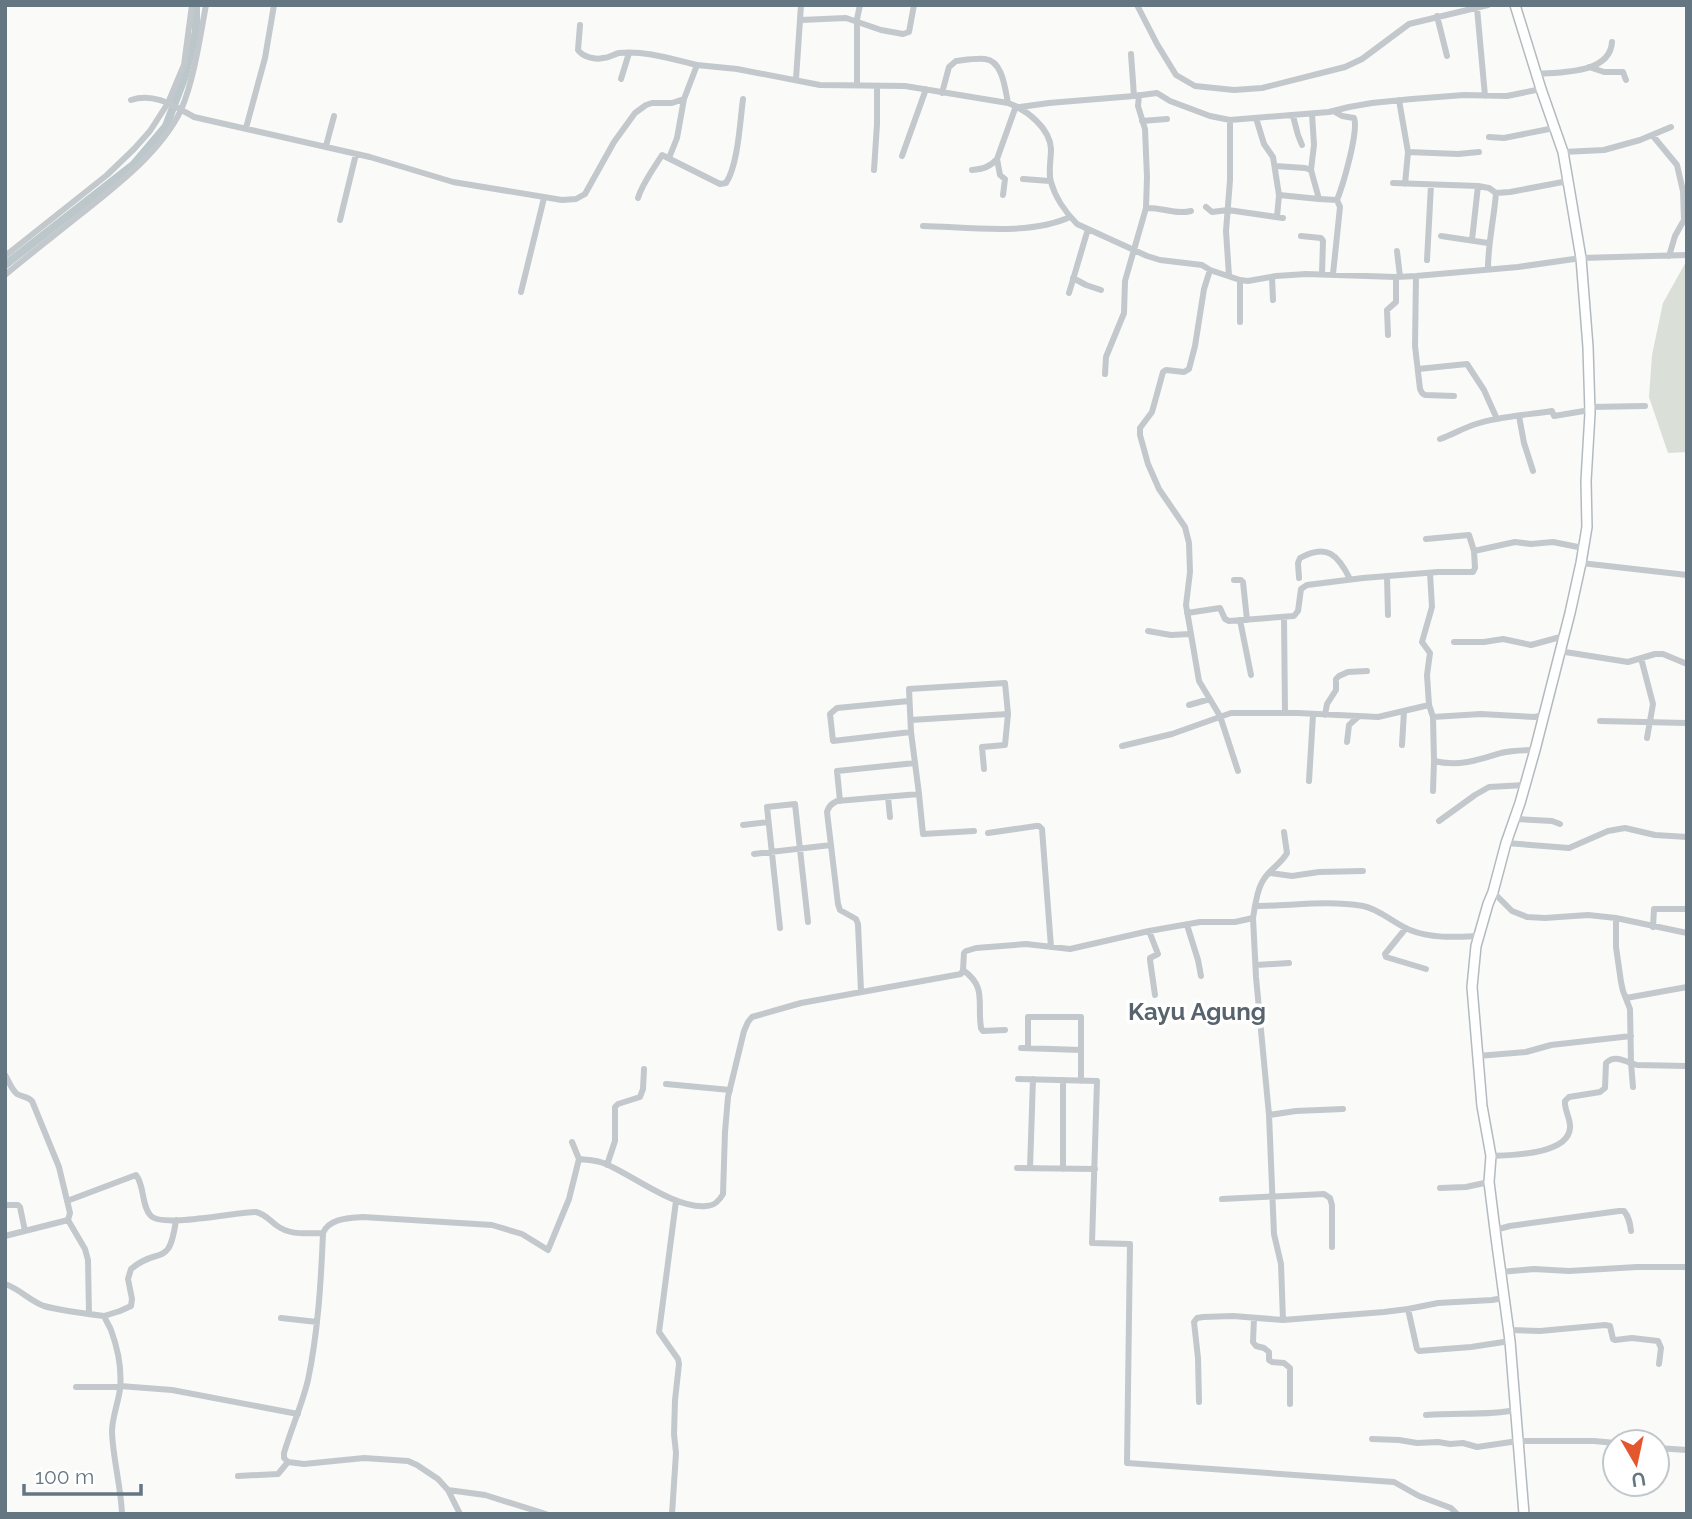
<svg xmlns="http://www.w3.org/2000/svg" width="1692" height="1519" font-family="Raleway,sans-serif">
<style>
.green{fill:#dadfd7}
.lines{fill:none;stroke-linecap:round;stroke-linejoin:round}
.canal{stroke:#bbc7cb;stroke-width:8}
.secondary-casing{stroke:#b3babf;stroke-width:12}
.street{stroke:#c3c8cc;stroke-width:6}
.secondary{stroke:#fff;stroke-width:9}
.labels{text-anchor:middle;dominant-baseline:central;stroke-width:7;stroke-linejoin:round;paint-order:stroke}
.quarter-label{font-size:24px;font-weight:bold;fill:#57646e;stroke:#fff}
</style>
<rect width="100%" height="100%" fill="#fafaf8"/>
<path class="green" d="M 1687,260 L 1687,452 L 1668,453 L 1649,397 L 1652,355 L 1663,303 Z"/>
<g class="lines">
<path class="canal" d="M 5,265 L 133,165 L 166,126 L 185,76 L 196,31 L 196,5"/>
<g class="secondary-casing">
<path id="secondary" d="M 1515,5 L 1541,89 L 1563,152 L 1568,181 L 1581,258 L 1588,347 L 1590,413 L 1586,481 L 1587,527 L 1581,563 L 1570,613 L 1535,750 L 1520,803 L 1506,843 L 1493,892 L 1488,904 L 1476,946 L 1472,987 L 1482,1106 L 1491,1156 L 1489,1182 L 1495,1230 L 1510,1341 L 1524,1514"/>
</g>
<path class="street" d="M 1137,5 L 1157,44 L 1176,75 L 1195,86 L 1234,90 L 1262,88 L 1345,67 L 1362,59 L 1409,24 L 1488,5
M 1477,8 L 1485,96
M 1437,16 L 1447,56
M 801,20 L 846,18 L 881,30 L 903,34 L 909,32 L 914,5
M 580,25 L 578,50 C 583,57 595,60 603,58 C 609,58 614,54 619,53 C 644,50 672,59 697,65
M 1131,54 L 1134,96
M 1589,67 L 1604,72 L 1623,72 L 1626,80
M 1537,74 C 1561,72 1610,74 1612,42
M 621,79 L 629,53
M 796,79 L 801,5
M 857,85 L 857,19 L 860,5
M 942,93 L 949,67 L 956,61 C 965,60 976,58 985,59 C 1003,61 1005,89 1008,103
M 131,100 C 154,92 174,106 194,117 L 370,157 L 453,182 L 562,200 L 576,199 L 585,194 L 614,142 L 635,113 L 646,105 L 652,103 L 672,103 L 684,99 L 697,65 L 737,69 L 820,85 L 905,86 L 1008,103 C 1027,110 1050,128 1051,149 C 1051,160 1048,172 1051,182 C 1055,197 1066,213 1077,224 L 1147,256 L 1160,260 L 1202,265 L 1210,270 L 1240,280 L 1248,281 L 1276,276 L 1306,274 L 1396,277 L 1416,276 L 1518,267 L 1581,258 L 1687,255
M 1399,100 L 1408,152 L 1405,184
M 1020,107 L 1049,103 L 1134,96 L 1157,93 L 1170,101 L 1210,116 L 1230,120 L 1329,112 L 1349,107 L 1372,103 L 1412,99 L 1464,95 L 1507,96 L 1541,89
M 1293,116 L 1298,135 L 1302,145
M 1256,118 L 1264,144 L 1273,157 L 1279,195 L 1277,217
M 1142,121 L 1167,119
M 246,128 L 265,58 L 274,5
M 1653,136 L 1677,165 L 1683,191 L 1684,220 L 1675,236 L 1669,256
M 1489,137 L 1504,138 L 1554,128
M 326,146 L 334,116
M 1408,152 L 1458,154 L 1479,152
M 1563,152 L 1604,150 L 1640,140 L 1671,127
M 902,156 L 926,89
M 669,158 L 677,138 L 684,99
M 1275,166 L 1305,168 L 1311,170 L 1319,199 L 1337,200
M 874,170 L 877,124 L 877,86
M 972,170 C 983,169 990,167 997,159
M 1311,170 L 1314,145 L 1312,114
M 1023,179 L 1050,181
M 1393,183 L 1478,186 L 1489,188 L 1496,193 L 1510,192 L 1568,181
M 1003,195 L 1005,179 L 1000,175 L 997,159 L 1016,106
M 1279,195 L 1319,199
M 638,198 C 642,184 654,168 662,155 L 720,184 L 726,183 C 738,165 740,122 743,99
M 1206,207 L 1212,212 L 1228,210 L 1283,218
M 1146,208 C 1162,207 1174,215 1191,211
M 340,220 L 356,154
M 923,226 C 968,227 1029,236 1070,217
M 1301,236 L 1321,238 L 1323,241 L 1322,274
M 1441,236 L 1488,243
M 1472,240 L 1478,186
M 1397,251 L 1400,277
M 5,256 L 107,175 L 134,149 L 150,131 L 168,103 L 184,65 L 192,5
M 1427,260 L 1431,185
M 1488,268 C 1488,243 1494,219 1496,193
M 1210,270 L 1204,289 L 1195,346 L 1189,369 L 1184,372 L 1166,370 L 1163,372 L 1152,412 L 1140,428 L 1140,435 L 1148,464 L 1159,489 L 1185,527 L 1189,543 L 1190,572 L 1186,605 L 1199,681 L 1220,716 L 1238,771
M 1333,274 L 1340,207 L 1337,200 C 1343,185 1359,131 1354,118 L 1342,116 L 1335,112
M 5,275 C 30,254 56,234 81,214 C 116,186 161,152 181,110 C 194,80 200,37 206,5
M 1229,276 L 1226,231 L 1230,180 L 1230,120
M 1416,276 L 1415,346 L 1420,389 L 1422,393 L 1425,395 L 1454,396
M 1272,277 L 1273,300
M 1073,278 L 1086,285 L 1101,290
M 521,292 L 544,198
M 1069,293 L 1088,229
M 1240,322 L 1240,280
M 1388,335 L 1387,310 L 1396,302 L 1396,277
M 1418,369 L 1467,364 L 1484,390 L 1497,419
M 1105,374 L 1106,357 L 1124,313 L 1125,281 L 1146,208 L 1147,177 L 1145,129 L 1138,106 L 1139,95
M 1590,407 L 1645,406
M 1519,416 L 1524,443 L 1533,471
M 1440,439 C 1452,435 1463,428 1476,424 C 1500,416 1527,415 1552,411 L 1554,416 L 1590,410
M 1426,539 L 1469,535 L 1474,551
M 1581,563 L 1687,575
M 1430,573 L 1432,607 L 1422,642 L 1430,653 L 1427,675 L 1429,705 L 1433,717 L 1434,761 L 1433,791
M 1387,576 L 1388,615
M 1299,578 L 1298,563 L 1300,558 C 1327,543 1338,555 1350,579
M 1234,580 L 1241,580 L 1243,582 L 1247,620
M 1187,613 L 1220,608 L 1225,619 L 1229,621 L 1294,616 L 1298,611 L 1301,589 L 1307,585 L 1363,578 L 1438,572 L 1473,572 L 1475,568 L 1474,551 L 1515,542 L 1531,544 L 1553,542 L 1583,548
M 1284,617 L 1285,713
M 1240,620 L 1251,675
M 1148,631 L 1171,635 L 1190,634
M 1454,642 L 1484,642 L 1503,639 L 1531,645 L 1564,636
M 1559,651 L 1628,662 L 1655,654 L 1663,654 L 1687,664
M 1641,658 L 1653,704 L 1647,738
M 909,701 L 837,708 L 830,714 L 833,741 L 911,732
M 1189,705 L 1210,699
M 1325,715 L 1327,704 L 1336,690 L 1336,679 L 1339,676 L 1348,672 L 1367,671
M 1433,717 L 1481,714 L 1535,717 L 1543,715
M 911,720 L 1008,714
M 1600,721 L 1687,723
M 1347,742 L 1349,725 L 1358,717
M 1402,745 L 1404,711
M 1122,746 L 1172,734 L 1231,713 L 1298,713 L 1378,717 L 1429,705
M 1434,761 C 1458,767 1479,760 1501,753 C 1512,750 1524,750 1535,750
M 1309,781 L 1313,715
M 919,794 L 911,732 L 909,689 L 1005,683 L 1008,714 L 1005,745 L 982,747 L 984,769
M 888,797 L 890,817
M 840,801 L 837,771 L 915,763
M 1515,819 L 1552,821 L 1560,824
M 1439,821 L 1475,795 L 1489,787 L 1525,785
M 743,825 L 768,822
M 988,833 L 1036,826 L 1039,826 L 1042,829 L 1051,947
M 1506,843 L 1569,848 L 1608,831 L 1625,828 L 1655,835 L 1687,837
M 754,854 L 831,845
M 1270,873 L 1292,876 L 1319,872 L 1363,871
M 1493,892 L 1512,911 L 1527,917 L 1545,918 L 1588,915 L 1616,918 L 1616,947 L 1621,982 L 1623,991 L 1630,1009 L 1631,1063 L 1637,1065 L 1687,1066
M 1255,906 C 1257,897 1258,887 1264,879 C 1270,869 1281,864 1287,853 L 1284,832
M 1616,918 L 1687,933
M 1187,925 L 1198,960 L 1201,976
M 1653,927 L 1654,909 L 1687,909
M 780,928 L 767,807 L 795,804 L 808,922
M 1406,928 L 1385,954 L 1386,957 L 1426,969
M 1149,931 L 1158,954 L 1150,958 L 1150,960 L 1155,995
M 1256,965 L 1289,963
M 963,970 C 987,987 977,1002 981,1028 L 983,1031 L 1005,1030
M 861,991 L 858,924 L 856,919 L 840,910 L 838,904 L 827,812 C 829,806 831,804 837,801 L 919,794 L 923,834 L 974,831
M 1626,998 L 1687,987
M 1021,1048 L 1081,1050
M 1028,1048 L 1028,1017 L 1081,1017 L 1081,1081
M 1478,1056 L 1526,1052 L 1551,1045 L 1631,1036
M 5,1075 C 9,1081 11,1089 17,1094 C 22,1097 27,1096 32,1101 L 59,1167 L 70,1213 L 68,1220 L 85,1249 L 88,1260 L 89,1313
M 1018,1079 L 1097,1081 L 1092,1243 L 1130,1244 L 1127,1463 L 1394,1482 L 1419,1496 L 1451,1508 L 1457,1514
M 666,1084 L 730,1090
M 1269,1115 L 1296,1111 L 1343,1109
M 572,1142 L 579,1159 C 588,1160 597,1160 606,1164 C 634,1176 675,1209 706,1206 C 714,1206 720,1200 723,1194 L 725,1132 L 728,1097 L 744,1031 L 748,1022 L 752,1017 L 801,1003 L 961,974 L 963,970 L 964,953 L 966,951 L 976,948 L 1026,944 L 1070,949 L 1149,931 L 1200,922 L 1235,922 L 1253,918
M 1491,1156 C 1510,1155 1568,1155 1570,1128 C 1571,1119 1564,1110 1565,1101 L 1569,1097 L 1600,1092 L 1605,1088 L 1606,1063 C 1614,1055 1622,1060 1631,1063 L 1633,1087
M 607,1165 L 615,1141 L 615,1107 L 618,1104 L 640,1097 L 643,1089 L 644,1069
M 1017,1168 L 1095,1169
M 1030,1168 L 1033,1079
M 1063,1169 L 1063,1080
M 1440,1188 L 1466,1187 L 1489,1182
M 1222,1199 L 1324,1194 L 1330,1198 L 1332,1205 L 1332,1247
M 67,1201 L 136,1175 C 145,1186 141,1206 151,1216 C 163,1228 236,1212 256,1212 C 265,1214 269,1220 276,1225 C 290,1236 306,1233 323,1233
M 5,1205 L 18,1205 L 20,1207 L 25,1231
M 1495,1230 L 1510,1226 L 1619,1211 L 1624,1211 C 1629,1217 1630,1223 1631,1231
M 5,1236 L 68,1220
M 1500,1272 L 1534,1269 L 1569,1271 L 1637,1267 L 1684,1267
M 5,1284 C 20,1289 30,1301 44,1306 C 58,1310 88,1314 104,1316 C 106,1321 109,1325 111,1330 C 118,1349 122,1369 120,1389 C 118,1404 112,1417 112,1432 C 113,1460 121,1486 122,1514
M 1408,1309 L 1417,1349 L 1419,1351 L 1471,1347 L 1510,1341
M 104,1316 L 120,1311 L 131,1306 L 132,1299 L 128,1279 L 131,1269 C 159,1245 169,1270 176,1220
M 281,1318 L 317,1322
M 1254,1318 L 1253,1342 L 1256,1346 L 1264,1348 L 1269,1352 L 1269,1360 L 1272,1362 L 1284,1363 L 1290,1368 L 1290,1404
M 1283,1320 L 1281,1264 L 1274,1234 L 1269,1115 L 1256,977 L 1253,918 L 1255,906 C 1291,906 1327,900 1363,906 C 1380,909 1394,924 1410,930 C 1432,939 1457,937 1479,936
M 1508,1330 L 1540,1331 L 1605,1325 L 1610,1326 L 1613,1339 L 1615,1340 L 1632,1338 L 1658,1341 L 1661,1348 L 1659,1364
M 120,1386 L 172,1390 L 298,1414
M 76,1387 L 120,1387
M 1199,1402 L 1198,1358 L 1194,1322 L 1197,1318 L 1203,1317 L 1233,1316 L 1283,1320 L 1384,1312 L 1408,1309 L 1438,1303 L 1492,1300 L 1503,1298
M 1426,1415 C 1456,1412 1486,1416 1516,1410
M 1372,1439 L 1399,1440 L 1417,1443 L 1438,1442 L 1450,1444 L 1463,1443 L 1477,1447 L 1518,1441 L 1594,1441 L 1615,1443
M 1657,1448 L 1687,1450
M 288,1462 L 284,1458 L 284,1453 C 291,1429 302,1405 308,1380 C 318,1332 321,1282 323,1233 C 329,1218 349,1218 363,1217 L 492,1225 L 522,1234 L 548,1250 L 569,1199 L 579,1159
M 288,1462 L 304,1464 L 364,1458 L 408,1461 L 417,1465 L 438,1479 L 448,1490 L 485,1495 L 546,1514
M 238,1476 L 278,1474 L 288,1462
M 448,1490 L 460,1514
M 672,1514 L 676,1453 L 674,1434 L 675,1400 L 679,1364 L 678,1359 L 659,1332 L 676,1201"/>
<use href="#secondary" class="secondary"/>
</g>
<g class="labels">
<g class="quarter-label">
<text x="1197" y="1011">Kayu Agung</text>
</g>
</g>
<rect width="1692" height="1519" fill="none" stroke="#657683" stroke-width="14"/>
<g transform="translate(1636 1463) rotate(171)"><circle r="33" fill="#ffffff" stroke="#c1c8cd" stroke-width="2"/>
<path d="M0-5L12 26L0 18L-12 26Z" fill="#e4572e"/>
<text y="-10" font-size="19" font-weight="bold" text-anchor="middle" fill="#657683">U</text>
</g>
<path d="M24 1484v10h117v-10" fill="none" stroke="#657683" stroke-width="3.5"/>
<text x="35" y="1484" font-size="21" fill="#657683" stroke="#ffffff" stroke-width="5" paint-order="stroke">100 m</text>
</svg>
